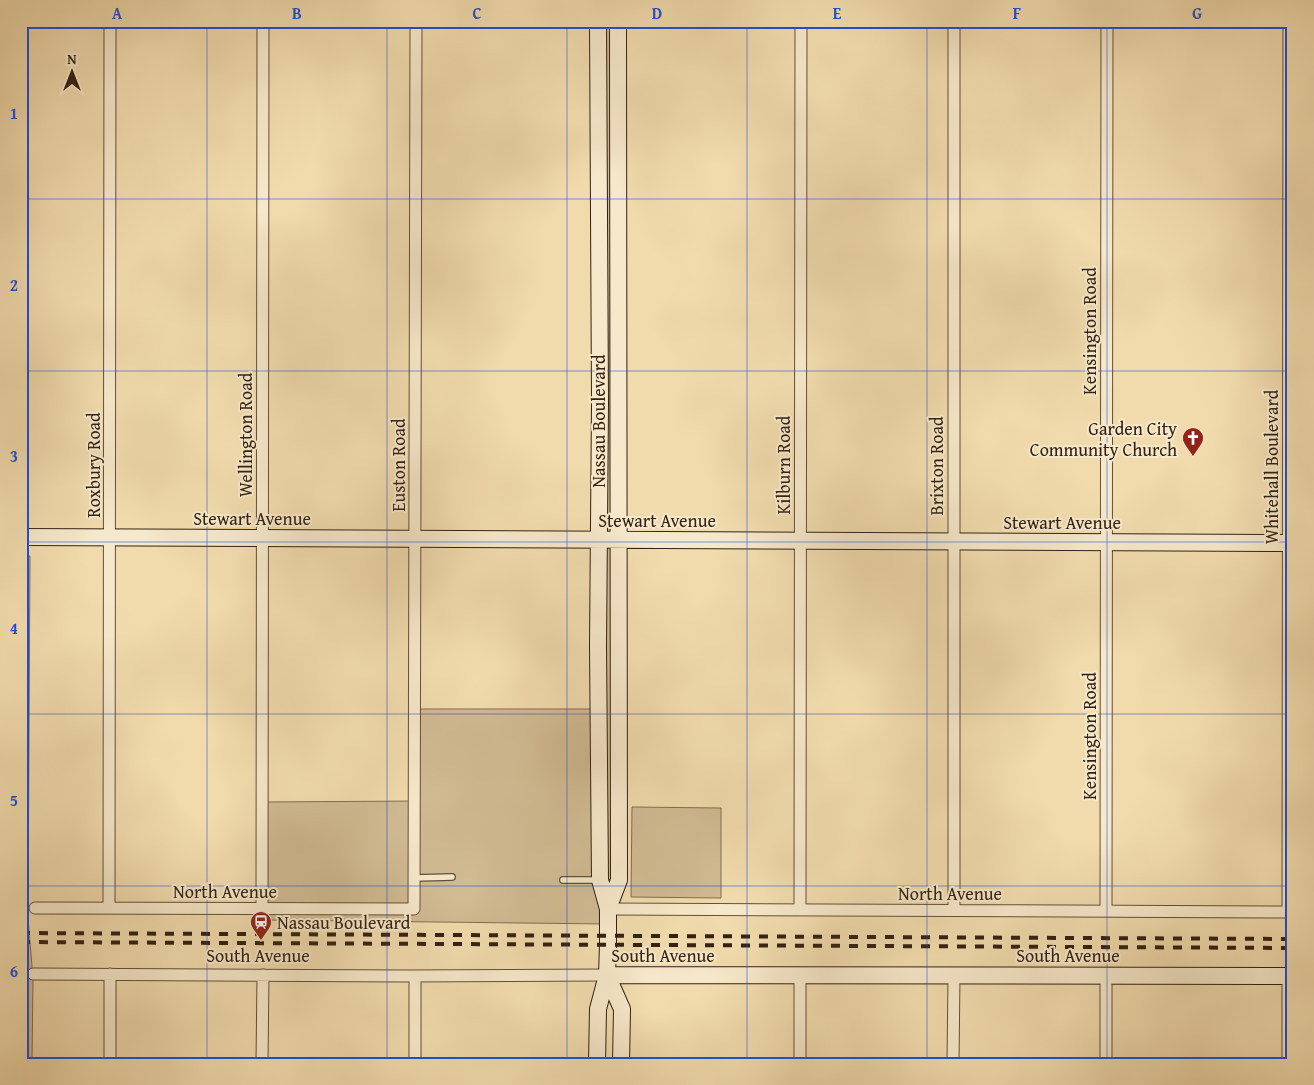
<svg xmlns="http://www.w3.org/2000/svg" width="1314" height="1085" font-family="'Gentium Book Plus',serif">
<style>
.green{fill:#d1bb93;stroke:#826e52}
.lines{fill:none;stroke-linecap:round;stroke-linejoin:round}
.lane-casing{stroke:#625039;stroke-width:8}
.street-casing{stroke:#625039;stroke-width:13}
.secondary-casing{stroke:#322112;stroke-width:18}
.lane{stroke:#f6e8ca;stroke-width:5.5}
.street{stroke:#f6e8ca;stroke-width:11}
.secondary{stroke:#f6e8ca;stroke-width:16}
.rail{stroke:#322112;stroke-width:4;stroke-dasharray:9 9;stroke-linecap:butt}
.grid{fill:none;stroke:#1d4ed8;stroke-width:1;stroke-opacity:0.55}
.labels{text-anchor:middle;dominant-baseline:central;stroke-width:4;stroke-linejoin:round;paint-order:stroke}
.street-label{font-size:18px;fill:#322112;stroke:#f6e8ca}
.poi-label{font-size:18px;fill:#322112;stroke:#f6e8ca;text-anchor:end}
.neatline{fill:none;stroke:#1d4ed8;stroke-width:2}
.grid-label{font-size:16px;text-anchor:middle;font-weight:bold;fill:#1d4ed8}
</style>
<rect width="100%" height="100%" fill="#f1dbad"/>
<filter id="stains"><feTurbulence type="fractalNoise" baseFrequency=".004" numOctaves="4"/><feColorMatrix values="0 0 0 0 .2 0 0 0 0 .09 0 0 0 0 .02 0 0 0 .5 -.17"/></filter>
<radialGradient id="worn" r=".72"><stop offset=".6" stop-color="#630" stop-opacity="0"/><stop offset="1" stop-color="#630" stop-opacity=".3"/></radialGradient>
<path class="green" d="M 601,21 L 619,21 L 619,878 L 607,924 L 264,920 L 264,802 L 417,801 L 417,709 L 596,709 Z
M 21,556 L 30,556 L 28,919 L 33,978 L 32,1064 L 21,1064 Z
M 632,807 L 721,808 L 721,898 L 631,897 Z"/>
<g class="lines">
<g class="lane-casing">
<path id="lane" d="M 414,878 L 452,877
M 563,880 L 598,880
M 21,1050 L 22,1064"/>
</g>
<g class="street-casing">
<path id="street" d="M 35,908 L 414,909 L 416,21
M 109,908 L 110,21
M 262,909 L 263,21
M 608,909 L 1293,912
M 800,910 L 801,21
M 954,910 L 954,21
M 1106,911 L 1107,21
M 1288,912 L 1289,21
M 33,974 L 407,976 L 607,975
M 800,975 L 800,1064
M 110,1064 L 110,974
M 262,1064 L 263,975
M 415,1064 L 415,976
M 953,1064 L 954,975
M 1106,1064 L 1106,976
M 1288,1064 L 1288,976"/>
</g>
<g class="secondary-casing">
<path id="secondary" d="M 21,537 L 1293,543
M 608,909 L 619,880 L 618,21
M 607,975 L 1293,976
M 607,975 L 622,1009 L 621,1064
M 597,1064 L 598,1009 L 607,975 L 608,945 L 608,909 L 600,880 L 598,646 L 600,403 L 598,21"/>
</g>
<use href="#lane" class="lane"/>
<use href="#street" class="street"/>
<use href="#secondary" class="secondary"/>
<path class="rail" d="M 21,933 L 1293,939
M 21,942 L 1293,948"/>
</g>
<path class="grid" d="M 207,21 L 207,1064M 387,21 L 387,1064M 567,21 L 567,1064M 747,21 L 747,1064M 927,21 L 927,1064M 1107,21 L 1107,1064M 21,199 L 1293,199M 21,371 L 1293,371M 21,542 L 1293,542M 21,714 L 1293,714M 21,886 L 1293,886"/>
<defs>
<g id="church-pin" transform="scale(1.125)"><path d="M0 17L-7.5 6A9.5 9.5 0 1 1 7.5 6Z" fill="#8f2418" stroke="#f6e8ca"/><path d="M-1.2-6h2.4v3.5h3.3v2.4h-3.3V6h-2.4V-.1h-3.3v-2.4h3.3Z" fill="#fff"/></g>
<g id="station-pin" transform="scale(1.125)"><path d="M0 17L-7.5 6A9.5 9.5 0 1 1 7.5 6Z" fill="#8f2418" stroke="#f6e8ca"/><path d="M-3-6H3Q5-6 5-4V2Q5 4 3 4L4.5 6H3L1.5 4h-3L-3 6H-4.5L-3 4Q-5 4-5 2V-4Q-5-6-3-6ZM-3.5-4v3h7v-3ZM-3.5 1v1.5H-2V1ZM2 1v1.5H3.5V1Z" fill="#fff"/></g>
</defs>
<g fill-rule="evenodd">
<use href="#church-pin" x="1193" y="438"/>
<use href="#station-pin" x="261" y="922"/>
</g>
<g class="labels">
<g class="street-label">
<text transform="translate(1089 331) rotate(-90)">Kensington Road</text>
<text transform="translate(598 421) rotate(-90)">Nassau Boulevard</text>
<text transform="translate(245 435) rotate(-90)">Wellington Road</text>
<text transform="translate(93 465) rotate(-90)">Roxbury Road</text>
<text transform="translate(398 465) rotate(-90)">Euston Road</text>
<text transform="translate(783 465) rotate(-90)">Kilburn Road</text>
<text transform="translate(936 466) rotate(-90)">Brixton Road</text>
<text transform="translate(1271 467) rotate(-90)">Whitehall Boulevard</text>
<text x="252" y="518">Stewart Avenue</text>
<text x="657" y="520">Stewart Avenue</text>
<text x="1062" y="522">Stewart Avenue</text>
<text transform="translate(1089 736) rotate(-90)">Kensington Road</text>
<text x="225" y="891">North Avenue</text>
<text x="950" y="893">North Avenue</text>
<text x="258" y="955">South Avenue</text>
<text x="663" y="955">South Avenue</text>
<text x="1068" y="955">South Avenue</text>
</g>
<g class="poi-label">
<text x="1177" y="428">Garden City<tspan x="1177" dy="21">Community Church</tspan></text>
<text x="277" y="922" text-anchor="start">Nassau Boulevard</text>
</g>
</g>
<rect width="1314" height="1085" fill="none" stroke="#f1dbad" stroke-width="55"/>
<g transform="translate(72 72)" stroke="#f6e8ca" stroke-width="4" paint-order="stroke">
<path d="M0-4L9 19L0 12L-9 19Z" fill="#322112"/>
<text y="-8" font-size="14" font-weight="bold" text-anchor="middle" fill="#322112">N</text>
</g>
<rect x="28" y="28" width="1258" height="1030" class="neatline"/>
<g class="grid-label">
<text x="117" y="19">A</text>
<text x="297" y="19">B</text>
<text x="477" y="19">C</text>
<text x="657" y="19">D</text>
<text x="837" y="19">E</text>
<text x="1017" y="19">F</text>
<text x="1197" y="19">G</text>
<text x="14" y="119">1</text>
<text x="14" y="291">2</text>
<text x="14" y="462">3</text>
<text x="14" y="634">4</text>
<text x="14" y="806">5</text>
<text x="14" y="977">6</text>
</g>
<rect width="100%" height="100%" filter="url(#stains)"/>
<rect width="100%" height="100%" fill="url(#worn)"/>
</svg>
